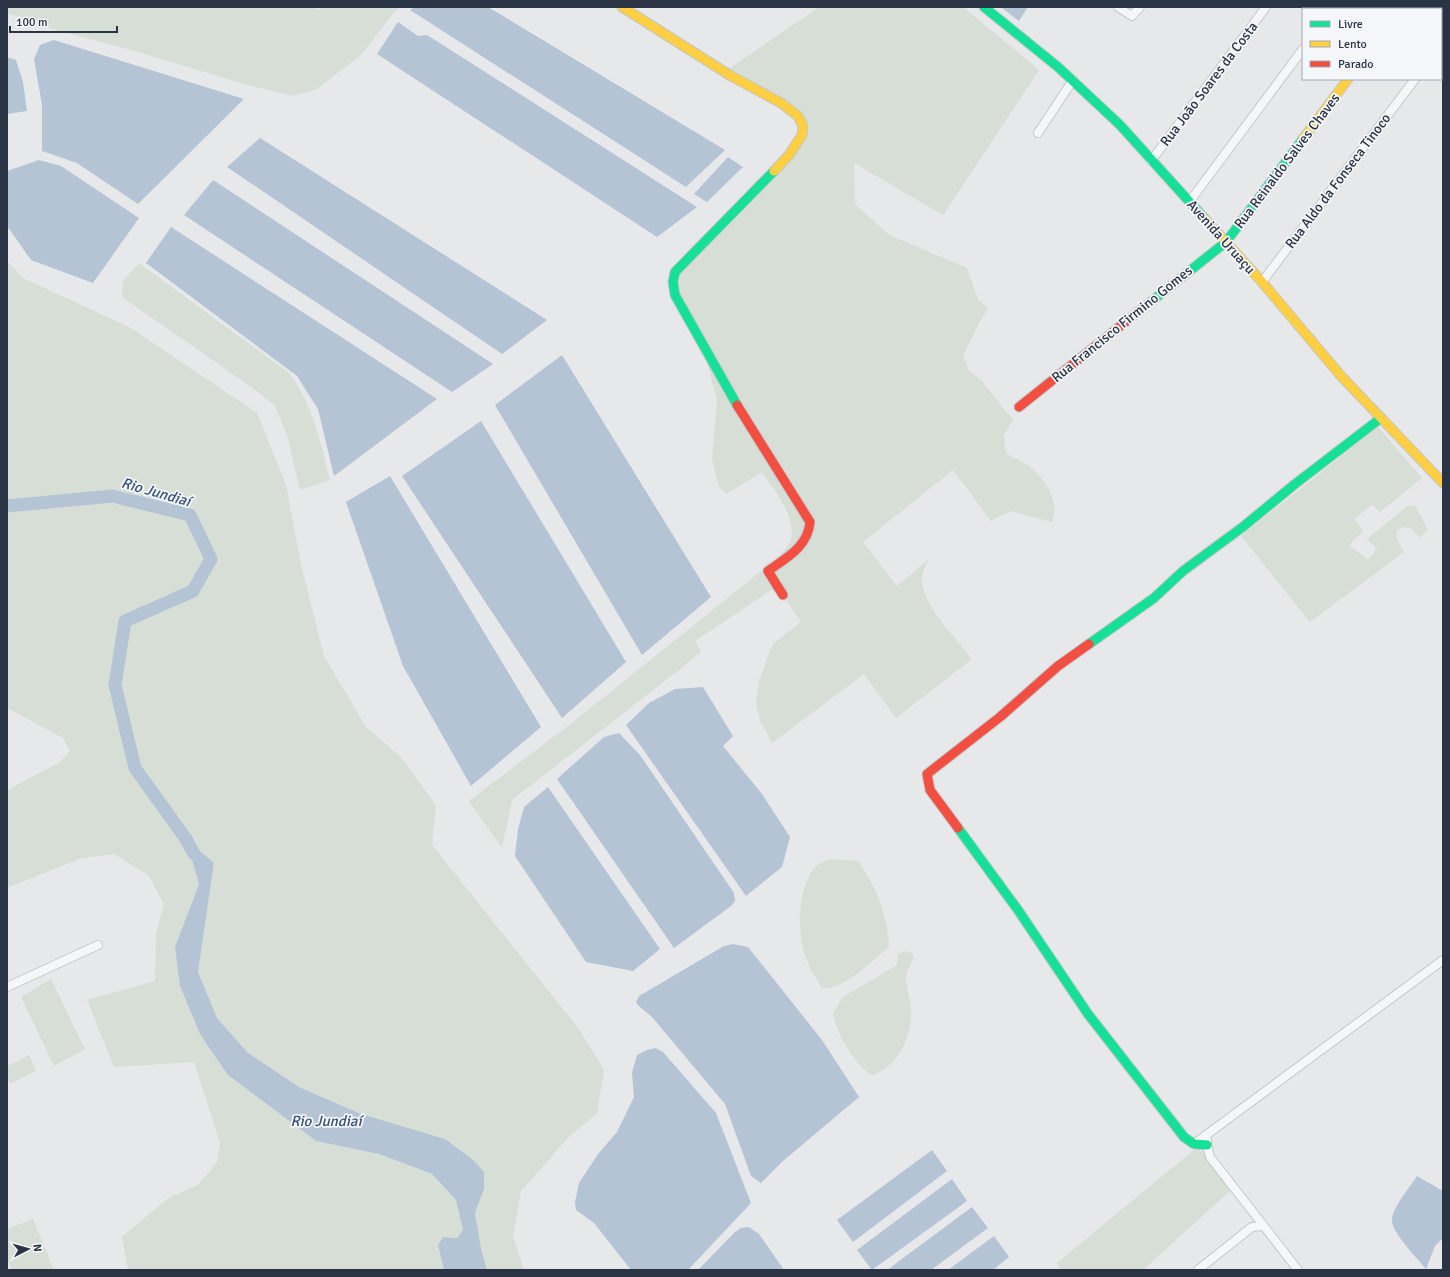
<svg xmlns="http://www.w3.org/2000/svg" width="1450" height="1277" font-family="Signika,sans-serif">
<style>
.green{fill:#d6ded6}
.water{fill:#b4c4d5}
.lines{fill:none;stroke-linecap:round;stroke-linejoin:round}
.river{stroke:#b4c4d5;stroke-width:13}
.street-casing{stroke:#c4c6c8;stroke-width:10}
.fast-casing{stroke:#c4c6c8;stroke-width:11}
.slow-casing{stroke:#c4c6c8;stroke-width:11}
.jam-casing{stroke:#c4c6c8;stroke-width:11}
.street{stroke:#f5f6f7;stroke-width:8}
.fast{stroke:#16e098;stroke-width:9}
.slow{stroke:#ffcf43;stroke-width:9}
.jam{stroke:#f24e42;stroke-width:9}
.labels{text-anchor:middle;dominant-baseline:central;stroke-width:3.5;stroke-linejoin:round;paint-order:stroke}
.street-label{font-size:14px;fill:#2b3445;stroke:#f4f6f9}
.water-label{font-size:15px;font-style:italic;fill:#34527a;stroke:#f4f6f9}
</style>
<rect width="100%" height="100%" fill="#e6e8ea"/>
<path class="green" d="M 7,7 L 311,7 L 320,10 L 321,7 L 400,7 L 394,12 L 362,54 L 317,89 L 293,96 L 244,84 L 138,52 L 52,29 L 7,13 Z
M 819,7 L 963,7 L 1039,70 L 943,215 L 854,163 L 855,204 L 889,235 L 967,268 L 978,299 L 988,309 L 979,323 L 963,356 L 969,371 L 980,379 L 1013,420 L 1004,435 L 1006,453 C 1013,458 1028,464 1033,469 C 1047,482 1060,504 1052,522 L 1011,511 L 991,521 L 953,470 L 863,542 L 897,586 L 929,559 C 925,566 921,575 922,583 C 925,607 957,640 972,659 L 896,718 L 864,674 L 772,743 L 760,720 L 756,704 L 759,680 L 773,644 L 801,622 L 783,595 L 771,590 L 695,641 L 701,651 L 684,666 L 512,800 L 502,848 L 469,801 L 573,722 L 775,560 C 780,555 786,549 789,543 C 801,522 773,489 762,472 L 726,494 L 718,485 L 712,458 L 717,400 L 702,344 L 673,282 L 789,155 L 807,122 L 729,69 Z
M 7,261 L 23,278 L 131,328 L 257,413 L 286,485 L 301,564 L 324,656 L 366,727 L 401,757 L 436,805 L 432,845 L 579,1029 L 604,1070 L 597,1113 L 568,1138 L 521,1191 L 513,1237 L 524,1270 L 487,1270 L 481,1248 L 475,1213 L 484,1189 L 361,1114 L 299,1087 L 247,1052 L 217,1018 L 198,972 L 214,864 L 186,839 L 199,884 L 175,947 L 201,1036 L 228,1075 L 316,1141 L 379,1154 L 432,1174 L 456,1200 L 463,1230 L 457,1238 L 443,1237 L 438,1245 L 444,1270 L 128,1270 L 122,1237 L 167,1199 L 199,1184 L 217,1162 L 220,1143 L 194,1062 L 114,1067 L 87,1000 L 155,981 L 156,933 L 164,904 L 148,875 L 114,854 L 82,858 L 7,888 L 7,790 L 59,763 L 70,751 L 63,738 L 7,708 Z
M 139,263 L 289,373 C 314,407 320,441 330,480 L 300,490 L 288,438 L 275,406 L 257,391 L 122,297 L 123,281 Z
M 1378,427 L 1422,478 L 1380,512 L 1372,505 L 1354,519 L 1363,531 L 1349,545 L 1368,560 L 1377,549 L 1367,539 L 1406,507 L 1415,505 L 1428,530 L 1419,538 L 1411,528 L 1404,527 L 1397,530 L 1396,538 L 1404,552 L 1310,622 L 1241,536 Z
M 829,859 L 858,861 C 876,886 888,916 889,947 C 872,961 844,990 822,988 C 815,977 809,967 805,955 C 797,931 798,896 810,874 C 814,866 822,862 829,859 Z
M 905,951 L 912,953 L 914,957 C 912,963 906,971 906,977 C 906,990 913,1004 911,1017 C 909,1042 896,1068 872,1075 C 854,1064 837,1034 833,1014 L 843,997 L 897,965 L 898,954 Z
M 51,979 L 85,1049 L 54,1066 L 21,997 Z
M 29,1055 L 36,1071 L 10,1084 L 7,1078 L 7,1066 Z
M 1195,1149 L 1204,1152 L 1230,1191 L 1143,1270 L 1061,1270 L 1057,1263 Z
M 33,1219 L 54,1270 L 12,1270 L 7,1258 L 7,1229 Z"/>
<path class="water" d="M 415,7 L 488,7 L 725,150 L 686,187 L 410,10 Z
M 1001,7 L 1028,7 L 1019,21 Z
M 398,22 L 418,36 L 427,35 L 697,207 L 657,237 L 377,54 Z
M 54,40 L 244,99 L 138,204 L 77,163 L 42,151 L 42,105 L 34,59 L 40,45 Z
M 7,57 L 16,60 L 23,82 L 27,111 L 7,114 Z
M 260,138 L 547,320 L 502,354 L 227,167 Z
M 728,157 L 743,167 L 707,202 L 694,194 Z
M 39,160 L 61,166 L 139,218 L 93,283 L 31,260 L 7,226 L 7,171 Z
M 213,180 L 493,364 L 452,392 L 184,215 Z
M 171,227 L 437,399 L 334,476 L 318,409 L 297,376 L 146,263 Z
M 562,355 L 711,597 L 642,655 L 495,405 Z
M 481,421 L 626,662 L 562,718 L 402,476 Z
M 390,476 L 541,727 L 471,786 L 403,666 L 346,502 Z
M 703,687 L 733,736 L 723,746 L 762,794 L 790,837 L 782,867 L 746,896 L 626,725 L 649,703 L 675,689 Z
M 619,733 L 640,755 L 734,893 L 735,901 L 731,906 L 674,948 L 557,779 L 604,737 Z
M 548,787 L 660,949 L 633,971 L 586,962 L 515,856 L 518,829 L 524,807 Z
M 186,839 L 214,863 L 198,972 L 217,1018 L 247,1052 L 299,1087 L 361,1114 L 445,1139 L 473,1160 L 484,1172 L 484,1189 L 475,1213 L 481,1248 L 487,1270 L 444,1270 L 438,1245 L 443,1237 L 457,1238 L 463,1230 L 456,1200 L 432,1174 L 379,1154 L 316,1141 L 228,1075 L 201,1036 L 180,986 L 175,947 L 199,884 Z
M 733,944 L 748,947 L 822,1040 L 859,1097 L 783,1161 L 761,1183 L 751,1176 L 725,1104 L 652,1017 L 639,1006 L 636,1002 L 639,996 L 724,946 Z
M 656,1048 L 663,1052 L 716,1113 L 751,1203 L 688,1270 L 631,1270 L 594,1223 L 576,1210 L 575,1202 L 579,1183 L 598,1154 L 617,1132 L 634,1097 L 632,1073 L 637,1055 L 647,1050 Z
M 932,1150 L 947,1171 L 853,1242 L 837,1220 Z
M 1417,1176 L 1443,1191 L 1443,1238 L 1435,1246 L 1426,1269 C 1418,1259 1390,1231 1392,1219 C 1393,1207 1410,1187 1417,1176 Z
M 952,1179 L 967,1201 L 872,1270 L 857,1250 Z
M 972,1207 L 988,1228 L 931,1270 L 887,1270 Z
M 749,1227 L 759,1234 L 784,1270 L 698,1270 L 735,1232 L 741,1228 Z
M 994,1236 L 1009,1257 L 993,1270 L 948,1270 Z"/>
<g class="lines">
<path class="river" d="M 7,506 L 112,496 L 190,515 L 211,559 L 193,591 L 125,621 L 115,685 L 135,768 L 186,839 L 194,854"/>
<g class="street-casing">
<path id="street" d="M 1118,7 L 1132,16 L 1140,7
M 1433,7 L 1435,9
M 1333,9 L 1334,7
M 1400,9 L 1401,7
M 1441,13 L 1443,14
M 1441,44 L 1443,42
M 1038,133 L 1073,80
M 1151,161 L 1266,7
M 1190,201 L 1303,49
M 1262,282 L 1415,79
M 7,987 L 98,945
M 1207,1140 L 1207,1145 L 1210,1157 L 1298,1270
M 1194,1144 L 1443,960
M 1198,1270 L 1252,1227 L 1262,1226"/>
</g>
<g class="fast-casing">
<path id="fast" d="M 984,7 L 1058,67 L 1120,125 L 1205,219
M 1143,308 L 1226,242 L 1303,139
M 737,405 L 675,295 L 673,282 L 675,272 L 774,171
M 1089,644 L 1154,598 L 1183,571 L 1244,526 L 1295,484 L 1381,418
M 958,828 L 1018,910 L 1088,1014 L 1184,1137 L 1194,1144 L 1207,1145"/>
</g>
<g class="slow-casing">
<path id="slow" d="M 622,7 L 731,76 L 781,103 L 798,116 L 803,126 L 802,135 L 789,155 L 774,171
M 1303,139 L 1348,79
M 1205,219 L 1262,282 L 1341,376 L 1443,483"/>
</g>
<g class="jam-casing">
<path id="jam" d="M 737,405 L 810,522 C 808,547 786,558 768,571 L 783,595
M 1019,407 L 1143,308
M 958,828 L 930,790 L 927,774 L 1000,717 L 1058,666 L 1089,644"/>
</g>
<use href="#street" class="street"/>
<use href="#fast" class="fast"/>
<use href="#slow" class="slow"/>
<use href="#jam" class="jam"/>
</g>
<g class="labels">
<g class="street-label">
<text transform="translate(1209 84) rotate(-53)">Rua João Soares da Costa</text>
<text transform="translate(1287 161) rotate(-53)">Rua Reinaldo Salves Chaves</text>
<text transform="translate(1338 181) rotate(-53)">Rua Aldo da Fonseca Tinoco</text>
<text transform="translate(1221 237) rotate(48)">Avenida Uruaçu</text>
<text transform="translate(1122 324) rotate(-39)">Rua Francisco Firmino Gomes</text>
</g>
<g class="water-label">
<text transform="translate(156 492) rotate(16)">Rio Jundiaí</text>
<text x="326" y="1121">Rio Jundiaí</text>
</g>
</g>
<rect width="1450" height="1277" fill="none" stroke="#2b3445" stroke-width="16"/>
<rect x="1302" y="8" width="140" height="72" fill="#f4f6f9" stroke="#a4a8b1"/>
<rect x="1310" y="21" width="20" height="6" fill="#16e098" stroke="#a4a8b1"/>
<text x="1338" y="28" font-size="12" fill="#2b3445">Livre</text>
<rect x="1310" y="41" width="20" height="6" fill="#ffcf43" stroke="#a4a8b1"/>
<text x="1338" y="48" font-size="12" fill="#2b3445">Lento</text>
<rect x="1310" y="61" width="20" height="6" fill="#f24e42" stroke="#a4a8b1"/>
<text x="1338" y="68" font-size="12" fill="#2b3445">Parado</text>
<g transform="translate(28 1249) rotate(84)" stroke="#f4f6f9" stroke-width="3" paint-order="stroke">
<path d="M0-3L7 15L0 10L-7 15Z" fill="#2b3445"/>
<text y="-6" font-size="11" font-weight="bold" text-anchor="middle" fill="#2b3445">N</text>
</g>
<path d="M10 26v6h107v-6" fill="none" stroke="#2b3445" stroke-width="2"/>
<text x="16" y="26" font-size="12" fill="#2b3445" stroke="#f4f6f9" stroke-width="3" paint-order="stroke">100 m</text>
</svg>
